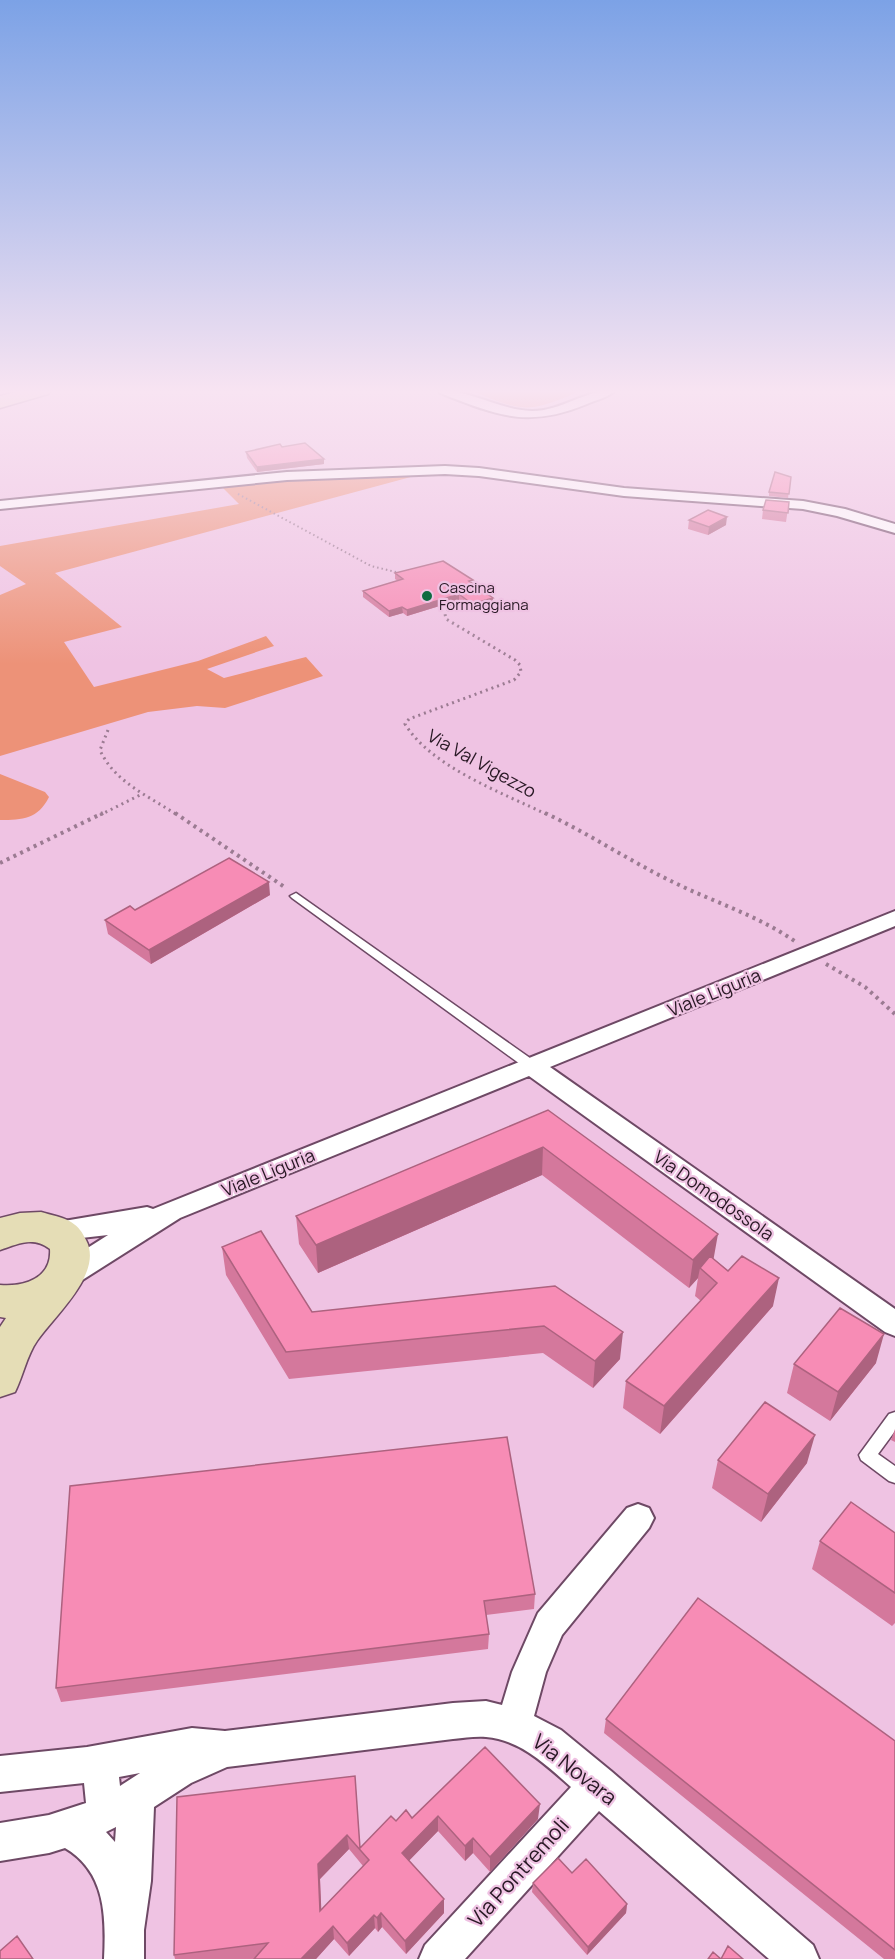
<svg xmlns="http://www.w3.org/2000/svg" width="895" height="1959" font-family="Manrope,sans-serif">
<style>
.green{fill:#ed9278}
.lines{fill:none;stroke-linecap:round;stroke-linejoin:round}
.lane-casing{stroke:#6e4965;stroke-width:3}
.street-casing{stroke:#6e4965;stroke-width:4}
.secondary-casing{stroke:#6e4965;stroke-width:3}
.path-far2{stroke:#9b7b92;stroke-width:2;stroke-dasharray:1.5 3;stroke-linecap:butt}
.path-far1{stroke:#9b7b92;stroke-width:3;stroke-dasharray:2 4;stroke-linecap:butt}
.path{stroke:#9b7b92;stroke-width:4;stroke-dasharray:3 4.5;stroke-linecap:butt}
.lane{fill:#fff;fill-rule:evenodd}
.street{fill:#fff;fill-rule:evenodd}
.secondary{fill:#e5ddb6;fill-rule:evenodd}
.wall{fill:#d4789c;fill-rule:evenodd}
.shaded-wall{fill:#ad627f}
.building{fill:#f78cb5;stroke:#ad627f;stroke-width:1.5;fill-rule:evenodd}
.poi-dot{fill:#0d6b40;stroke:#efc3e3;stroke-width:2}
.labels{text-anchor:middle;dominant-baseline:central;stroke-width:4.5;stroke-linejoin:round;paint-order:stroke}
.far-poi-label{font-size:15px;fill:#281824;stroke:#efc3e3;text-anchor:start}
.street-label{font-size:18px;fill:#281824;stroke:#efc3e3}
.near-street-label{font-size:21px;fill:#281824;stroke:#efc3e3}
</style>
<rect width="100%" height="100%" fill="#efc3e3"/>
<path class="green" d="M 469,390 L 583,390 C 567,396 550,405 533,407 C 512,410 489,397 469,390 Z
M 433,471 L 55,573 L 122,627 L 64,642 L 94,687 L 198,661 L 266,636 L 274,646 L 207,669 L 224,678 L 306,657 L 323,676 L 225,708 L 197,706 L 148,712 L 0,756 L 0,595 L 26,584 L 0,566 L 0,546 L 239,504 L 222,487 L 259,481 Z
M 0,774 L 45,792 L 49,797 C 38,819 23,820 0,820 Z"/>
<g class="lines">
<g class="lane-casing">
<path id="lane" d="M 296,893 L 537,1063 L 538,1066 L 537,1069 L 527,1069 L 292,898 L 290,896 Z
M 895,1412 L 895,1431 L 878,1454 L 895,1466 L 895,1483 L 889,1481 L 861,1460 L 859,1455 L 889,1414 Z"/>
</g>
<g class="street-casing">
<path id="street" d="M 438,390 C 471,390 499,410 532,411 C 562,411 586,389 616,390 C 609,397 596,400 587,404 C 527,429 497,415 440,393 Z
M 445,466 L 479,468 L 624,488 L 803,501 L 845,509 L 895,524 L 895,533 L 837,516 L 803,509 L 624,496 L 479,476 L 445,474 L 287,480 L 0,509 L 0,501 L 287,472 Z
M 895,911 L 895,926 L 550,1067 L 895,1309 L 895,1336 L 885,1332 L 529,1076 L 180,1218 L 76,1284 L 66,1287 L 56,1284 L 52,1276 L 56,1268 L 108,1235 L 55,1241 L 46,1238 L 42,1231 L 46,1224 L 147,1207 L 153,1209 Z
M 638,1504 L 649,1508 L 654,1518 L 649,1528 L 562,1635 L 546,1672 L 534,1716 L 561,1730 L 611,1771 L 813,1945 L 819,1959 L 769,1959 L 599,1811 L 465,1959 L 419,1959 L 425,1945 L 571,1787 C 546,1765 521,1740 486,1737 C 476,1736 464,1738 453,1739 L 227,1767 L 191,1783 L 154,1807 L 151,1881 L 144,1930 L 144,1959 L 104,1959 C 106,1917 106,1872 65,1848 L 49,1853 L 0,1861 L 0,1823 L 49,1815 L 86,1803 L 84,1783 L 0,1792 L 0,1756 L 87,1747 L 192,1728 L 225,1731 L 453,1703 L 486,1701 L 502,1705 L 512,1672 L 538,1613 L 627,1508 ZM 140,1773 L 123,1784 L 120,1786 L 119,1777 ZM 116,1827 L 115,1842 L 106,1832 Z"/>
</g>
<g class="secondary-casing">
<path id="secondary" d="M 23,390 L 51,390 L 48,394 L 0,408 L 0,396 Z
M 41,1212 C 51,1215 63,1217 71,1222 C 79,1227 82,1232 86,1240 C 104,1273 55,1315 37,1341 C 27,1355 23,1376 15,1392 L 0,1397 L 0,1327 L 6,1318 L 0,1317 L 0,1285 C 25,1287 52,1278 50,1249 C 33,1236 18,1244 0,1250 L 0,1218 L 20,1213 Z"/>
</g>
<path class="path-far2" d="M 238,494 L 371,566 L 400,573"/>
<path class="path-far1" d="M 448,600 L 452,605 L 445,614 L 446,619 L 515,660 L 520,665 L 521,672 L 514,680 L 409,719 L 405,724 C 431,767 503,793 548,815
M 108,730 L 100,750 C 114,782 149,796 177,815
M 100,815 L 142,794"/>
<path class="path" d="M 175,813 L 286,888
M 545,813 C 590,834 631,862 675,883 C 716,903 759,916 796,942
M 0,863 L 103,813
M 826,964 L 865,987 L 895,1014"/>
<use href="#lane" class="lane"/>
<use href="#street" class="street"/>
<use href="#secondary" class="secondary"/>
</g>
<path class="wall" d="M 282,447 L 324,459 L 324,464 L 257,472 L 247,458 L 246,452 Z
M 791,477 L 788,498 L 769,496 L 769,492 Z
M 789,502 L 786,522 L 762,519 L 763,510 Z
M 689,520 L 726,525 L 708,535 L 688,529 Z
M 395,573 L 473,584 L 493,598 L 492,604 L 472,610 L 459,600 L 407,616 L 403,613 L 389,617 L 363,597 L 363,591 L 398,581 L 395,579 Z
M 270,895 L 151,964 L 108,934 L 105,920 L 135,910 Z
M 548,1110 L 714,1259 L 773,1306 L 660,1434 L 623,1408 L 626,1381 L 701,1301 L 695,1296 L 698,1278 L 689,1288 L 542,1175 L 318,1273 L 299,1244 L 296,1216 Z
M 222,1247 L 312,1312 L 555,1286 L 620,1359 L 593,1388 L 543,1353 L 289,1379 L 226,1275 Z
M 876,1363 L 830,1421 L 787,1393 L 794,1364 Z
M 895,1429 L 895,1442 L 891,1440 Z
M 718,1460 L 807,1463 L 761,1522 L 712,1488 Z
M 70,1486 L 535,1594 L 534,1609 L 486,1615 L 489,1634 L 488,1649 L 61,1702 L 56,1688 Z
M 895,1533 L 895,1623 L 892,1626 L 812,1569 L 820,1541 Z
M 606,1719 L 895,1741 L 895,1959 L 884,1959 L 604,1733 Z
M 485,1747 L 538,1819 L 490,1872 L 473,1853 L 465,1861 L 438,1831 L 409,1860 L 444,1899 L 444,1913 L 406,1954 L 382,1927 L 378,1932 L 375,1928 L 349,1956 L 334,1939 L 316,1959 L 175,1959 L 174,1955 L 355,1776 L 360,1848 L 396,1821 L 412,1818 ZM 349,1849 L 363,1866 L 321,1910 L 320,1879 Z
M 533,1883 L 627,1904 L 626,1913 L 587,1955 L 532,1892 Z"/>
<path class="shaded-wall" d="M 324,459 L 324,464 L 257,472 L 257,467 Z
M 727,517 L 726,525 L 708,535 L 709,527 Z
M 459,594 L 459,600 L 407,616 L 407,610 Z
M 493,598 L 492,604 L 472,610 L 472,604 Z
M 402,607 L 403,613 L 389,617 L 389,611 Z
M 269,882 L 270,895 L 151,964 L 149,950 Z
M 543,1147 L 542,1175 L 318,1273 L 316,1245 Z
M 718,1234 L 713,1262 L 700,1268 L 698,1278 L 689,1288 L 693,1260 Z
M 779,1278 L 773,1306 L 660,1434 L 664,1406 Z
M 623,1332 L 620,1359 L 593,1388 L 595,1361 Z
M 884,1334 L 876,1363 L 830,1421 L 838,1392 Z
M 815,1435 L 807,1463 L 761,1522 L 768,1494 Z
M 540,1804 L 538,1819 L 490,1872 L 490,1857 Z
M 438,1816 L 438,1831 L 403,1867 L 402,1853 Z
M 347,1835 L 349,1849 L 320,1879 L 322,1925 L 320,1911 L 318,1864 Z
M 473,1838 L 473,1853 L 465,1861 L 465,1846 Z
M 444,1899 L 444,1913 L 406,1954 L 405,1941 Z
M 627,1904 L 626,1913 L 587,1955 L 588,1947 Z
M 381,1913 L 382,1927 L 378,1932 L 377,1918 Z
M 374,1915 L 375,1928 L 349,1956 L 347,1943 Z
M 333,1926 L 334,1939 L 316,1959 L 301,1959 Z"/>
<path class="building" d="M 305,443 L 324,459 L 257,467 L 246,452 L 280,444 L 282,447 Z
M 775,472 L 791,477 L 789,494 L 769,492 Z
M 766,500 L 789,502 L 788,513 L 763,510 Z
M 708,510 L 727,517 L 709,527 L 689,520 Z
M 443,561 L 473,580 L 469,581 L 493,598 L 472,604 L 459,594 L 407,610 L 402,607 L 389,611 L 363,591 L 403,579 L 395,573 Z
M 229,858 L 269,882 L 149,950 L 105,920 L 130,906 L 135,910 Z
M 548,1110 L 718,1234 L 693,1260 L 543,1147 L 316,1245 L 296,1216 Z
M 261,1231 L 312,1312 L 555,1286 L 623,1332 L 595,1361 L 544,1326 L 286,1352 L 222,1247 Z
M 710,1256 L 728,1271 L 742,1256 L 779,1278 L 664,1406 L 626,1381 L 717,1283 L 700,1268 Z
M 840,1308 L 884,1334 L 838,1392 L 794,1364 Z
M 765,1402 L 815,1435 L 768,1494 L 718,1460 Z
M 507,1437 L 535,1594 L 484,1601 L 489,1634 L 56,1688 L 70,1486 Z
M 851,1502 L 895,1533 L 895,1593 L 820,1541 Z
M 698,1598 L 895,1741 L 895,1950 L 606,1719 Z
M 485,1747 L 540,1804 L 490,1857 L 473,1838 L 465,1846 L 438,1816 L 402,1853 L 444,1899 L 405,1941 L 381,1913 L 377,1918 L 374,1915 L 347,1943 L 333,1926 L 301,1959 L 254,1959 L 268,1943 L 174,1955 L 177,1797 L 355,1776 L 360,1848 L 391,1816 L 396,1821 L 406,1810 L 412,1818 ZM 347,1835 L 369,1860 L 320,1911 L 318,1864 Z
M 558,1858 L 572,1873 L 586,1859 L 627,1904 L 588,1947 L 533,1883 Z
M 17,1936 L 33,1959 L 0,1959 L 0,1951 Z
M 728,1946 L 743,1959 L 708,1959 L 713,1952 L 721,1959 Z"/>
<linearGradient id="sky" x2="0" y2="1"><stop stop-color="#7ca2e6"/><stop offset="0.59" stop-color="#f8e4f2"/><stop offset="1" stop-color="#f8e4f2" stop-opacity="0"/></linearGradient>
<rect width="895" height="664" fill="url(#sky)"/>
<circle class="poi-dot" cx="427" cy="596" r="6"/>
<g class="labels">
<g class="far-poi-label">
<text x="439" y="587">Cascina<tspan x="439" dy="17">Formaggiana</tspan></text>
</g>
<g class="street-label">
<text transform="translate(482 763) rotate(29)">Via Val Vigezzo</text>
<text transform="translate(714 992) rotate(-22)">Viale Liguria</text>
<text transform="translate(268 1172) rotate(-22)">Viale Liguria</text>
<text transform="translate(714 1195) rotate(35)">Via Domodossola</text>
</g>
<g class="near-street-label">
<text transform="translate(575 1769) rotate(38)">Via Novara</text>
<text transform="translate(518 1872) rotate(-48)">Via Pontremoli</text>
</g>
</g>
</svg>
